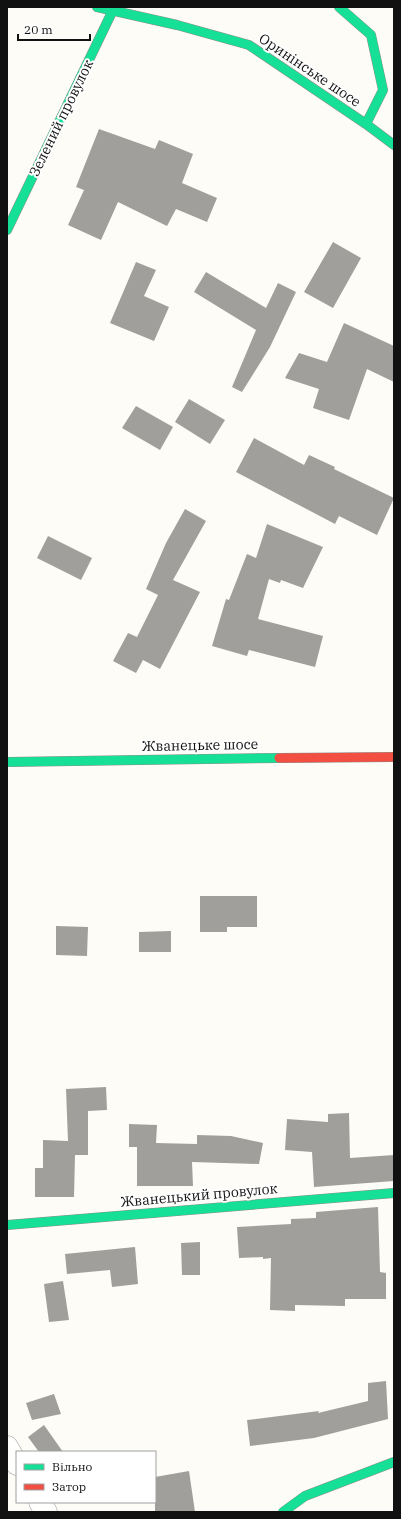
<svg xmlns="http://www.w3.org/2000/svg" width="401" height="1519" font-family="'IBM Plex Serif',serif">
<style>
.building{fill:#a19f9c}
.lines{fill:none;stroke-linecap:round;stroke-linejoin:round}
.street-casing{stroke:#979795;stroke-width:23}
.fast-casing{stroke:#8e8d8b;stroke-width:10}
.jam-casing{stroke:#8e8d8b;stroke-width:10}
.street{stroke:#fffffe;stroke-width:22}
.fast{stroke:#16e098;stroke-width:9}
.jam{stroke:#f24e42;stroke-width:9}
.labels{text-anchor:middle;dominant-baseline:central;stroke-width:4;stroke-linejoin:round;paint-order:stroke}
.street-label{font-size:14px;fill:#111;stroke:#fff}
</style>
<rect width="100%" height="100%" fill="#fdfcf7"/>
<path class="building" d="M 99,129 L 155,149 L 159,140 L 193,154 L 182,183 L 217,198 L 207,222 L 176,209 L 167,226 L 118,202 L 101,240 L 68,225 L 84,190 L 76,187 Z
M 333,242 L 361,258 L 333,308 L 304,292 Z
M 136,262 L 156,270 L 144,296 L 169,307 L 154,341 L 110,323 Z
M 206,272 L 266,308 L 278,283 L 296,292 L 270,347 L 242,392 L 232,387 L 256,330 L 194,292 Z
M 344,323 L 394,346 L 394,382 L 367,369 L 349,420 L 313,408 L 319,389 L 285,378 L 299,353 L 327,362 Z
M 189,399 L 225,420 L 210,444 L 175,422 Z
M 136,406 L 173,427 L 160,450 L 122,428 Z
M 254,438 L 304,465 L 309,455 L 335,467 L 334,469 L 394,498 L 377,535 L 339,516 L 335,524 L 236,472 Z
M 185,509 L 206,521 L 173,580 L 200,592 L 160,669 L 143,660 L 136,673 L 113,661 L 128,633 L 137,637 L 158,595 L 146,589 L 166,543 Z
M 267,524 L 323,547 L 303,588 L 281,580 L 280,583 L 269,579 L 258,619 L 323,636 L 315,667 L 249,650 L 247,656 L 212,646 L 226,599 L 229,600 L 247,554 L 256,558 Z
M 48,536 L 92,558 L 81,580 L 37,558 Z
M 200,896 L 257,896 L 257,927 L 227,927 L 227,932 L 200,932 Z
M 56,926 L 88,927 L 87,956 L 56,955 Z
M 171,931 L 171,952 L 139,952 L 139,932 Z
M 106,1087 L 107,1110 L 88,1111 L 88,1155 L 75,1155 L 74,1197 L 35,1197 L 35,1168 L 43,1168 L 43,1140 L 68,1141 L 66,1089 Z
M 349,1113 L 350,1158 L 394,1155 L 394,1181 L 314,1187 L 312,1152 L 285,1150 L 287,1119 L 328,1122 L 328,1114 Z
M 129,1124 L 157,1125 L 156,1143 L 197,1144 L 197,1135 L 231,1136 L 263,1143 L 259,1164 L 192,1162 L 193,1186 L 137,1186 L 137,1147 L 129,1147 Z
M 378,1207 L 380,1272 L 386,1273 L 386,1299 L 345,1299 L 345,1306 L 295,1305 L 295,1311 L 270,1310 L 271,1258 L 263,1259 L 263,1257 L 239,1258 L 237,1227 L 291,1224 L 291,1219 L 316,1218 L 316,1212 Z
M 200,1242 L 200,1275 L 182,1275 L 181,1243 Z
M 135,1247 L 138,1284 L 112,1287 L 110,1270 L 67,1274 L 65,1254 Z
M 63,1281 L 69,1320 L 49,1322 L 44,1284 Z
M 386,1381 L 388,1419 L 314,1438 L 250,1446 L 247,1420 L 319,1411 L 318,1413 L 368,1401 L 368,1383 Z
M 54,1394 L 61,1414 L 32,1420 L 26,1403 Z
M 44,1425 L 63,1452 L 39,1452 L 28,1437 Z
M 189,1471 L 195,1512 L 155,1512 L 155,1477 Z"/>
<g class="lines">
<g class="street-casing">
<path id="street" d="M 7,1447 L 17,1464
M 40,1502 L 46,1512"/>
</g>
<g class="fast-casing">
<path id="fast" d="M 97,7 L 177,25 L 249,45 L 366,124 L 394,145
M 339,7 L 371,35 L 383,90 L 366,124
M 7,230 L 113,10
M 7,762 L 279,758
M 7,1225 L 394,1193
M 283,1512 L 305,1496 L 394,1462"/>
</g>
<g class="jam-casing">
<path id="jam" d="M 279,758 L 394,757"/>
</g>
<use href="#street" class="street"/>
<use href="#fast" class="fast"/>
<use href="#jam" class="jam"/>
</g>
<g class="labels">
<g class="street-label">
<text transform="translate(310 70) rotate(34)">Оринінське шосе</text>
<text transform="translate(61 118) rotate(-64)">Зелений провулок</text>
<text transform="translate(200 745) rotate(-1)">Жванецьке шосе</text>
<text transform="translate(199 1195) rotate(-5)">Жванецький провулок</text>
</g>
</g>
<rect width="401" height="1519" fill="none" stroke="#111111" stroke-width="16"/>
<rect x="16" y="1451" width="140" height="52" fill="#ffffff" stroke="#a0a0a0"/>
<rect x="24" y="1464" width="20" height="6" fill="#16e098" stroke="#a0a0a0"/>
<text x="52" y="1471" font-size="12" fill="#111111">Вільно</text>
<rect x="24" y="1484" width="20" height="6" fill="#f24e42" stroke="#a0a0a0"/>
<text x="52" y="1491" font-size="12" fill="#111111">Затор</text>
<path d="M18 34v6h72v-6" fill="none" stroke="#111111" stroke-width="2"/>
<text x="24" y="34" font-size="12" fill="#111111" stroke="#ffffff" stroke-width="3" paint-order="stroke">20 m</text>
</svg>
